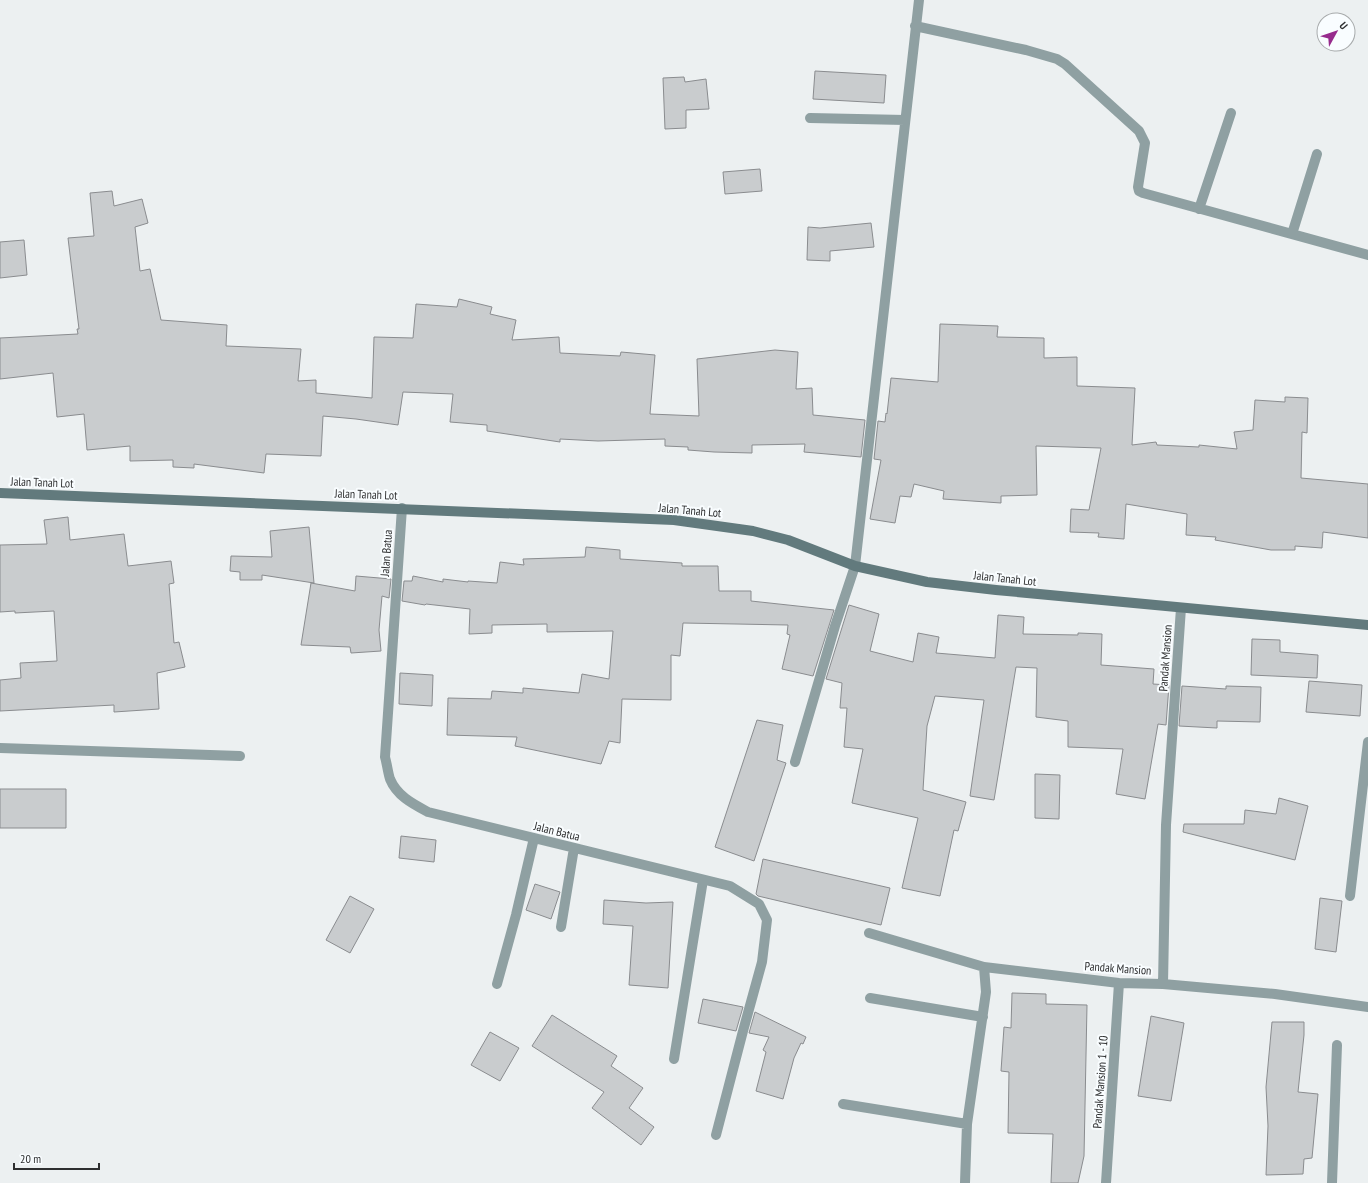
<svg xmlns="http://www.w3.org/2000/svg" width="1368" height="1183" font-family="'PT Sans Narrow',sans-serif">
<style>
.building{fill:#c9ccce;stroke:#8a8c8f}
.lines{fill:none;stroke-linecap:round;stroke-linejoin:round}
.minor{stroke:#8fa0a2;stroke-width:10}
.secondary{stroke:#627a7d;stroke-width:10}
.labels{text-anchor:middle;dominant-baseline:central;stroke-width:4;stroke-linejoin:round;paint-order:stroke}
.street-label{font-size:12px;fill:#2e2f30;stroke:#f9fdff}
</style>
<rect width="100%" height="100%" fill="#ecf0f1"/>
<path class="building" d="M 815,71 L 886,75 L 884,103 L 813,99 Z
M 684,77 L 685,82 L 706,79 L 709,109 L 686,110 L 686,128 L 665,129 L 663,78 Z
M 760,169 L 762,191 L 725,194 L 723,172 Z
M 112,191 L 114,206 L 142,199 L 148,223 L 135,227 L 140,271 L 150,269 L 161,320 L 227,325 L 226,346 L 301,349 L 298,381 L 316,380 L 316,393 L 372,398 L 374,337 L 413,338 L 416,304 L 457,307 L 459,299 L 492,307 L 490,314 L 516,320 L 512,340 L 559,337 L 560,353 L 620,356 L 621,352 L 655,355 L 650,414 L 699,416 L 697,359 L 775,350 L 798,352 L 796,389 L 812,388 L 813,415 L 865,420 L 861,457 L 804,452 L 805,444 L 752,445 L 752,453 L 714,452 L 688,450 L 688,447 L 665,446 L 665,439 L 598,441 L 560,439 L 560,442 L 487,431 L 487,425 L 450,422 L 453,394 L 403,392 L 398,425 L 356,419 L 323,416 L 321,456 L 266,454 L 264,473 L 194,464 L 194,468 L 173,467 L 173,460 L 130,461 L 130,446 L 87,450 L 84,414 L 57,417 L 53,373 L 0,379 L 0,338 L 78,334 L 77,329 L 79,329 L 68,238 L 94,236 L 90,193 Z
M 871,223 L 874,247 L 830,251 L 830,261 L 807,260 L 808,227 L 820,228 Z
M 24,240 L 27,275 L 0,278 L 0,242 Z
M 940,324 L 998,326 L 997,337 L 1044,338 L 1044,358 L 1077,357 L 1077,386 L 1135,388 L 1132,445 L 1156,442 L 1157,445 L 1199,447 L 1199,445 L 1237,449 L 1234,432 L 1253,430 L 1255,400 L 1285,402 L 1285,397 L 1308,398 L 1307,433 L 1302,432 L 1301,478 L 1368,484 L 1368,538 L 1323,532 L 1322,548 L 1295,546 L 1295,550 L 1271,550 L 1215,540 L 1216,537 L 1186,535 L 1187,514 L 1126,504 L 1124,539 L 1098,537 L 1099,533 L 1070,532 L 1071,509 L 1089,510 L 1101,448 L 1036,446 L 1037,495 L 1001,496 L 1001,503 L 943,499 L 944,491 L 914,484 L 911,497 L 900,496 L 895,523 L 870,519 L 881,460 L 874,459 L 878,421 L 885,422 L 886,413 L 887,414 L 891,378 L 938,382 Z
M 68,517 L 70,540 L 124,534 L 128,566 L 171,561 L 174,583 L 169,584 L 174,643 L 179,642 L 185,667 L 157,673 L 159,709 L 114,712 L 114,705 L 0,711 L 0,680 L 21,678 L 20,663 L 57,661 L 54,611 L 15,613 L 15,611 L 0,612 L 0,545 L 47,544 L 44,520 Z
M 309,527 L 314,583 L 262,575 L 262,580 L 240,580 L 240,572 L 230,571 L 231,556 L 272,557 L 270,531 Z
M 586,547 L 620,550 L 620,559 L 682,563 L 682,566 L 718,566 L 719,591 L 751,591 L 751,601 L 834,610 L 813,676 L 782,669 L 790,635 L 787,634 L 788,625 L 683,623 L 680,656 L 671,655 L 671,700 L 622,699 L 620,743 L 609,741 L 601,764 L 515,746 L 517,737 L 447,735 L 448,698 L 491,699 L 492,691 L 523,693 L 523,688 L 579,693 L 582,674 L 609,679 L 613,631 L 547,632 L 547,624 L 492,625 L 492,633 L 469,634 L 470,609 L 426,604 L 425,605 L 402,601 L 404,581 L 412,581 L 413,576 L 443,582 L 443,579 L 468,582 L 468,581 L 497,583 L 500,562 L 524,565 L 523,559 L 585,557 Z
M 356,576 L 391,579 L 389,598 L 382,596 L 379,630 L 381,651 L 351,653 L 350,647 L 301,645 L 311,583 L 355,591 Z
M 849,605 L 879,614 L 870,651 L 913,662 L 918,633 L 939,637 L 936,653 L 995,658 L 998,615 L 1024,617 L 1023,634 L 1078,635 L 1078,633 L 1102,634 L 1101,665 L 1154,669 L 1153,684 L 1169,685 L 1166,725 L 1158,724 L 1145,799 L 1116,794 L 1123,749 L 1068,747 L 1068,721 L 1036,717 L 1037,668 L 1016,667 L 994,800 L 970,796 L 984,700 L 935,696 L 927,726 L 923,790 L 966,802 L 958,831 L 954,830 L 940,896 L 902,888 L 918,818 L 852,803 L 863,749 L 844,747 L 847,708 L 840,708 L 842,683 L 826,679 Z
M 1252,639 L 1280,640 L 1280,652 L 1318,655 L 1317,678 L 1251,675 Z
M 400,673 L 433,675 L 432,706 L 399,704 Z
M 1309,681 L 1362,685 L 1360,716 L 1306,712 Z
M 1182,686 L 1226,689 L 1226,686 L 1261,687 L 1260,722 L 1217,721 L 1217,728 L 1179,726 Z
M 757,720 L 783,725 L 777,760 L 786,763 L 754,861 L 715,847 Z
M 1035,774 L 1060,775 L 1059,819 L 1035,818 Z
M 0,789 L 66,789 L 66,828 L 0,828 Z
M 1279,798 L 1308,806 L 1295,860 L 1183,832 L 1184,824 L 1244,824 L 1245,810 L 1276,814 Z
M 401,836 L 436,840 L 434,862 L 399,858 Z
M 763,859 L 890,888 L 881,925 L 758,896 L 756,894 Z
M 535,884 L 560,892 L 551,919 L 526,910 Z
M 350,896 L 374,909 L 350,953 L 326,940 Z
M 1320,898 L 1342,901 L 1336,952 L 1315,949 Z
M 604,900 L 646,903 L 673,902 L 668,988 L 629,985 L 633,926 L 603,924 Z
M 1012,993 L 1046,994 L 1046,1004 L 1087,1005 L 1084,1156 L 1078,1183 L 1051,1183 L 1053,1134 L 1008,1133 L 1009,1072 L 1001,1071 L 1004,1027 L 1011,1028 Z
M 703,999 L 743,1007 L 736,1031 L 698,1023 Z
M 755,1012 L 806,1037 L 803,1044 L 801,1043 L 794,1058 L 783,1099 L 756,1091 L 766,1052 L 763,1050 L 769,1037 L 749,1033 Z
M 552,1015 L 617,1056 L 611,1066 L 643,1088 L 629,1108 L 654,1127 L 641,1145 L 592,1108 L 604,1092 L 532,1046 Z
M 1151,1016 L 1184,1023 L 1171,1101 L 1138,1096 Z
M 1272,1022 L 1304,1022 L 1304,1035 L 1298,1092 L 1318,1094 L 1312,1158 L 1304,1159 L 1303,1174 L 1266,1175 L 1268,1126 L 1266,1087 Z
M 490,1032 L 519,1048 L 500,1081 L 471,1065 Z"/>
<g class="lines">
<path class="minor" d="M 915,26 L 1026,50 L 1057,59 L 1065,64 L 1139,131 L 1145,143 L 1138,187 L 1139,191 L 1143,193 L 1368,255
M 810,118 L 905,120
M 1199,209 L 1231,113
M 1292,234 L 1317,154
M 402,508 L 385,757 C 387,764 388,773 390,779 C 397,796 413,804 428,812 L 730,886 L 759,904 L 767,920 L 762,962 L 743,1031 L 716,1135
M 0,748 L 240,756
M 795,762 L 835,626 L 855,566 L 919,0
M 1350,896 L 1368,742
M 561,927 L 574,848
M 869,933 L 984,967
M 497,984 L 516,915 L 534,838
M 1163,984 L 1166,825 L 1181,608
M 870,998 L 983,1017
M 674,1059 L 703,880
M 843,1104 L 967,1124
M 965,1183 L 967,1124 L 986,992 L 984,967 L 1119,983 L 1163,984 L 1275,994 L 1368,1007
M 1106,1183 L 1119,983
M 1332,1183 L 1337,1045"/>
<path class="secondary" d="M 0,493 L 674,520 L 753,531 L 788,540 L 855,566 L 927,582 L 996,590 L 1368,625"/>
</g>
<g class="labels">
<g class="street-label">
<text transform="translate(42 482) rotate(2)">Jalan Tanah Lot</text>
<text transform="translate(366 494) rotate(2)">Jalan Tanah Lot</text>
<text transform="translate(690 510) rotate(5)">Jalan Tanah Lot</text>
<text transform="translate(386 553) rotate(-86)">Jalan Batua</text>
<text transform="translate(1005 578) rotate(6)">Jalan Tanah Lot</text>
<text transform="translate(1165 658) rotate(-86)">Pandak Mansion</text>
<text transform="translate(557 831) rotate(14)">Jalan Batua</text>
<text transform="translate(1118 968) rotate(4)">Pandak Mansion</text>
<text transform="translate(1100 1082) rotate(-86)">Pandak Mansion 1 - 10</text>
</g>
</g>
<g transform="translate(1336 32) rotate(50)"><circle r="19" fill="#f9fdff" stroke="#a8abac"/>
<path d="M0-3L7 15L0 10L-7 15Z" fill="#972b8d"/>
<text y="-6" font-size="11" font-weight="bold" text-anchor="middle" fill="#2e2f30">U</text>
</g>
<path d="M14 1163v6h85v-6" fill="none" stroke="#2e2f30" stroke-width="2"/>
<text x="20" y="1163" font-size="12" fill="#2e2f30" stroke="#f9fdff" stroke-width="3" paint-order="stroke">20 m</text>
</svg>
